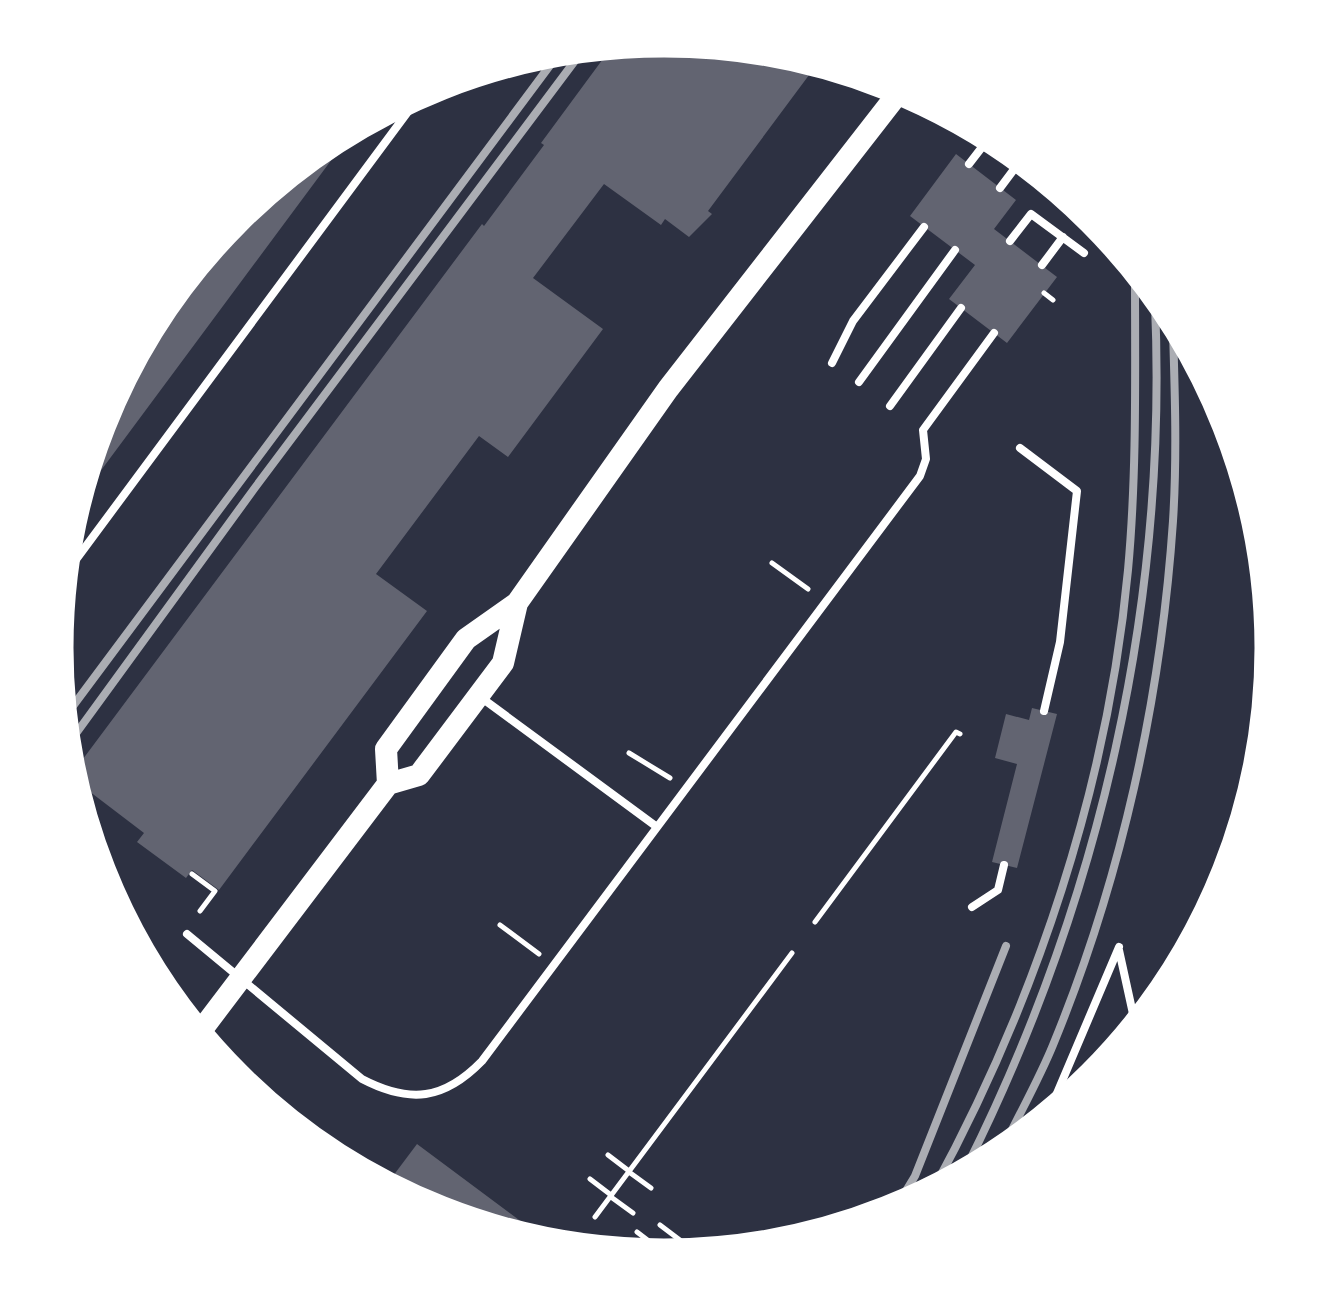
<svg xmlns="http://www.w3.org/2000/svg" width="1329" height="1297" font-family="Poppins,sans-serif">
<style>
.building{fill:#626471}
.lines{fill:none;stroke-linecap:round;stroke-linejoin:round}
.path{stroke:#fff;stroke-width:5}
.service{stroke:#fff;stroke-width:8}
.primary{stroke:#fff;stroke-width:22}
.rail{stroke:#abadb3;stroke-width:8}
.rim{fill:none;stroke:#fff;stroke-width:5}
</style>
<rect width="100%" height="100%" fill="#2d3142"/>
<path class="building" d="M 665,38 L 815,67 L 708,211 L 712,214 L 689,237 L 665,219 L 661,225 L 604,184 L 533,278 L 603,329 L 508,457 L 479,436 L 376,574 L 427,611 L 219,890 L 192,870 L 186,878 L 137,842 L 144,833 L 81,785 L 77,767 L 482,224 L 484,226 L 544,145 L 541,143 L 611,48 Z
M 344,143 L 85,492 L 100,414 L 233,216 Z
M 956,154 L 1016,200 L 994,229 L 1057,277 L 1007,343 L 949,299 L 975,265 L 910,216 Z
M 1032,708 L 1057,714 L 1017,868 L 992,862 L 1017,764 L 995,758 L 1006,714 L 1029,720 Z
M 251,1084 L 310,1128 L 308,1131 L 247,1090 Z
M 417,1144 L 538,1234 L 430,1213 L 387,1184 Z"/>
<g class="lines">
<path class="path" d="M 1044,293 L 1053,300
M 772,563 L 808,589
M 629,753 L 670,778
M 192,874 L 215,891 L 200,911
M 815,922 L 956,732 L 960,734
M 500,925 L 539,954
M 608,1155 L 629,1171
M 629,1172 L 651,1188
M 590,1179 L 611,1195
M 611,1197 L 633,1213
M 595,1217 L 792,953
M 660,1225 L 697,1253
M 637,1232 L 671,1258"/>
<path class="service" d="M 969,164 L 986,142
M 1000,188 L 1018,164
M 1010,241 L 1031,214 L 1084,253
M 1042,265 L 1063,237
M 832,363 L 853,321 L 924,227
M 859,382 L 955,250
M 890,406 L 961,308
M 1020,448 L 1077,491 L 1060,642 L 1044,711
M 69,569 L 427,86
M 479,696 L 657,827
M 972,907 L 998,890 L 1004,865
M 187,934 L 362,1079 C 410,1104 444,1100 482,1061 L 920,476 L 926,459 L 923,430 L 994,333
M 1119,950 L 1135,1023
M 1049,1112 L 1119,947"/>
<path class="primary" d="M 388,784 L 386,749 L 466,639 L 517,603 L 668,389 L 903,87
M 200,1032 L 388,784 L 419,775 L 503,663 L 517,603"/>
<path class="rail" d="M 67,714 L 554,60
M 72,739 L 254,489 L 580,54
M 1007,1140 C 1022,1109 1040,1077 1053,1045 C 1121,880 1161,699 1173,521 C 1177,458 1175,394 1173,331
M 966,1168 C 1100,900 1168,604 1155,304
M 933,1190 C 1036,1001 1108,785 1128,570 C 1137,472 1135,373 1135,274
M 892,1214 L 915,1176 L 1006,946"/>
</g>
<path d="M0 0H1329V1297H0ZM71 648a593 593 0 1 1 1186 0a593 593 0 1 1-1186 0Z" fill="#fff" fill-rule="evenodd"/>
<path class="rim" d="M71 648a593 593 0 1 1 1186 0a593 593 0 1 1-1186 0Z"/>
</svg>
